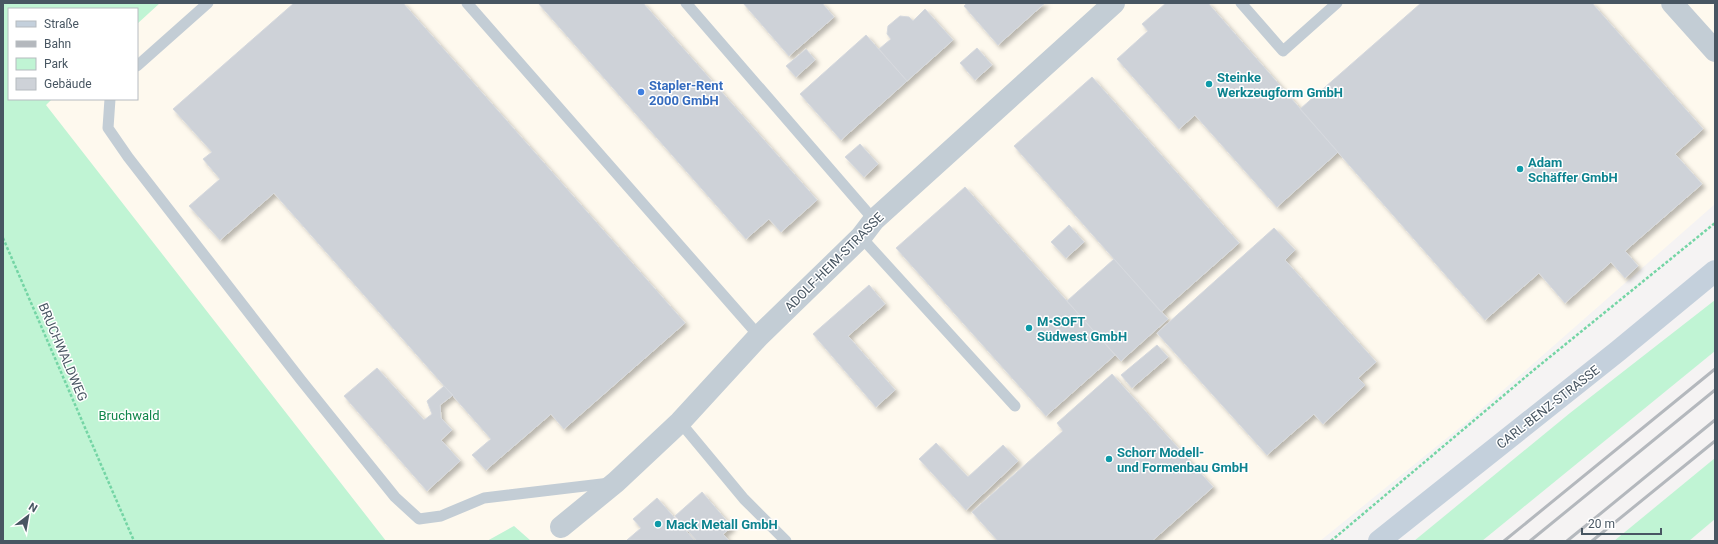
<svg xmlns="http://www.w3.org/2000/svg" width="1718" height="544" font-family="Roboto,sans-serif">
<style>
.commercial{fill:#fef9ee}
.green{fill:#c0f4d4}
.building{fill:#ced2d8;stroke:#d6d9de;filter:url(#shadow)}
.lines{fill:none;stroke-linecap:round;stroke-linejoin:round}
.path{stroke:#74d5a5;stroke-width:2.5;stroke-dasharray:3 2;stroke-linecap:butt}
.lane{stroke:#c3cdd5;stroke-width:11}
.street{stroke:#c3cdd5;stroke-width:22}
.secondary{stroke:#c4d0dc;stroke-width:22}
.rail{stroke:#b4b8bd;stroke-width:3}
.culture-dot{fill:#0f9aa8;stroke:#fff;stroke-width:1.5}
.shop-dot{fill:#3f7fe0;stroke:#fff;stroke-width:1.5}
.labels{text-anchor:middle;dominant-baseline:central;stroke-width:3;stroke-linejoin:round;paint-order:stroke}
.culture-label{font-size:13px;font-weight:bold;fill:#0d838f;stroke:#fff;text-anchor:start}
.shop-label{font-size:13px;font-weight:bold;fill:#366cbe;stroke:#fff;text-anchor:start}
.street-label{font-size:13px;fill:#485662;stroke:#fff}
.park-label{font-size:13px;fill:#10864b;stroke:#fff}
</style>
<defs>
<filter id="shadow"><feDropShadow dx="3.5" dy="3.5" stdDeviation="2" flood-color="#0004"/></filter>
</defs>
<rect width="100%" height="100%" fill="#f5f3f3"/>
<path class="commercial" d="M 158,3 L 1715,3 L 1715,204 L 1469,420 L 1320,541 L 531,541 L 514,526 L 487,541 L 386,541 L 45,105 L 52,99 L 137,99 L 137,22 Z"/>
<path class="green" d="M 3,3 L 160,3 L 137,24 L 137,9 L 9,9 L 9,99 L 52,99 L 46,105 L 386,541 L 3,541 Z
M 1715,300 L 1715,351 L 1482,541 L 1414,541 L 1570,413 Z
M 1715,458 L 1715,519 L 1689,541 L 1614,541 Z
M 514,526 L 531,541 L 487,541 Z"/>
<path class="building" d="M 294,3 L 403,3 L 685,323 L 564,429 L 551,414 L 486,470 L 472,455 L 491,439 L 274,193 L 220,240 L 189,206 L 220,179 L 203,159 L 212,152 L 173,109 Z
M 538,3 L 643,3 L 817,200 L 781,232 L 769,219 L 746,239 Z
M 743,3 L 822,3 L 834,17 L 789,56 Z
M 967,3 L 1045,3 L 998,45 L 964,6 Z
M 1166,3 L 1208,3 L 1338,152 L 1277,207 L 1195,115 L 1179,129 L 1117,59 L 1148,31 L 1142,24 Z
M 1421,3 L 1592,3 L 1703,129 L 1675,154 L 1702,184 L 1625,251 L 1638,266 L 1625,278 L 1611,262 L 1565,303 L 1539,273 L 1485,320 L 1300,109 Z
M 925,9 L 953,40 L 907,81 L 879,49 L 891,39 L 887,34 L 888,26 L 900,16 L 909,17 L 913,21 Z
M 866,35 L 907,81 L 841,140 L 800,94 Z
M 977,48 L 992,65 L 975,80 L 960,63 Z
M 806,49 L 815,60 L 796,77 L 786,66 Z
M 1092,77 L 1239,243 L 1161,312 L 1014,146 Z
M 860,144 L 878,164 L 864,177 L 845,157 Z
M 965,187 L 1115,355 L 1046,416 L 896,248 Z
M 1069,225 L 1084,242 L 1066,258 L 1051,242 Z
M 1274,228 L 1295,250 L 1285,260 L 1376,362 L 1358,378 L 1365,385 L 1323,424 L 1314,414 L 1267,455 L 1157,333 Z
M 1114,259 L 1168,319 L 1121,361 L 1067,301 Z
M 869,285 L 885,304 L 848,336 L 895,390 L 876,407 L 813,334 Z
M 1157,345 L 1168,357 L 1132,388 L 1121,375 Z
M 377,368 L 424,420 L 432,414 L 427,401 L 444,386 L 453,395 L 440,405 L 441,418 L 452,430 L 441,440 L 460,461 L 427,491 L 344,396 Z
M 1112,374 L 1213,487 L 1152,541 L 998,541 L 972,512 L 1063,431 L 1057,423 Z
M 936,443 L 968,477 L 1003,445 L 1018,461 L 966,510 L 919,459 Z
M 702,492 L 732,527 L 723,534 L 729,541 L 697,541 L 675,516 Z
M 657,498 L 695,541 L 627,540 L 641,528 L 633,519 Z"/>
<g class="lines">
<path class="path" d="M 3,238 L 134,541
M 1331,541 L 1535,369 L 1715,223"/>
<path class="lane" d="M 467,3 L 759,336
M 686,3 L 874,220
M 1241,3 L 1283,51 L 1337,3
M 137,66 L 208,3
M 110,99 L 108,128 L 128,157 L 301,380 L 395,497 L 419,519 L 441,516 L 484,498 L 610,483
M 861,237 L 1015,406
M 680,422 L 744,499 L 786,541"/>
<path class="street" d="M 1672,3 L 1715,51
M 561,527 L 616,482 L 680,422 L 759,336 L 861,237 L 874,220 L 1114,3"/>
<path class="secondary" d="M 1379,541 L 1618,351 L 1715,271"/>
<path class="rail" d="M 1504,541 L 1715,369
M 1530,541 L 1715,390
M 1567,541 L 1715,420
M 1592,541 L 1715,441"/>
</g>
<g class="culture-dot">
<circle cx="1209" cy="84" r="4"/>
<circle cx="1520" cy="169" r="4"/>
<circle cx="1029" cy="328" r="4"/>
<circle cx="1109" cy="459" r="4"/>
<circle cx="658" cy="524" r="4"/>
</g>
<circle class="shop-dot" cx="641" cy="92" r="4"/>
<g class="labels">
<g class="culture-label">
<text x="1217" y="77">Steinke<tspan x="1217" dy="15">Werkzeugform GmbH</tspan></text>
<text x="1528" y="162">Adam<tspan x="1528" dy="15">Schäffer GmbH</tspan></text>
<text x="1037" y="321">M•SOFT<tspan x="1037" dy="15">Südwest GmbH</tspan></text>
<text x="1117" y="452">Schorr Modell-<tspan x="1117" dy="15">und Formenbau GmbH</tspan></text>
<text x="666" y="524">Mack Metall GmbH</text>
</g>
<g class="shop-label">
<text x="649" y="85">Stapler-Rent<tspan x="649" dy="15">2000 GmbH</tspan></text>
</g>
<g class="street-label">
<text transform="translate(834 262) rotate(-45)">ADOLF-HEIM-STRASSE</text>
<text transform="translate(63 352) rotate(67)">BRUCHWALDWEG</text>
<text transform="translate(1548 407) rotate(-38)">CARL-BENZ-STRASSE</text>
</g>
<g class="park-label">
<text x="129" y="415">Bruchwald</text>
</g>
</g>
<rect width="1718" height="544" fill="none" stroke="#485662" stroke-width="8"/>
<rect x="8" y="8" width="130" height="92" fill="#ffffff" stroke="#b6bbc0"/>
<rect x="16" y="21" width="20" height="6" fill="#c4d0dc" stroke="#b6bbc0"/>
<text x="44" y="28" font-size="12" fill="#485662">Straße</text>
<rect x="16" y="41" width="20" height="6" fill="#b4b8bd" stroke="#b6bbc0"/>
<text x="44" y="48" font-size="12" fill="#485662">Bahn</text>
<rect x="16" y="58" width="20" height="12" fill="#c0f4d4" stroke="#b6bbc0"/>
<text x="44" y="68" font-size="12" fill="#485662">Park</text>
<rect x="16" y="78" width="20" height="12" fill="#ced2d8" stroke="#b6bbc0"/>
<text x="44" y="88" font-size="12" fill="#485662">Gebäude</text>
<g transform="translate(28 516) rotate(31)" stroke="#ffffff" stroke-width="3" paint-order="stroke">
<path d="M0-3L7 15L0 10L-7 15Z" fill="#485662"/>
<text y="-6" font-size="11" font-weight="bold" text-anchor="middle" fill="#485662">N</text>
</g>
<path d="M1582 528v6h79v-6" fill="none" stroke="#485662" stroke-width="2"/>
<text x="1588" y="528" font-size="12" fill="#485662" stroke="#ffffff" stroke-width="3" paint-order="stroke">20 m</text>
</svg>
